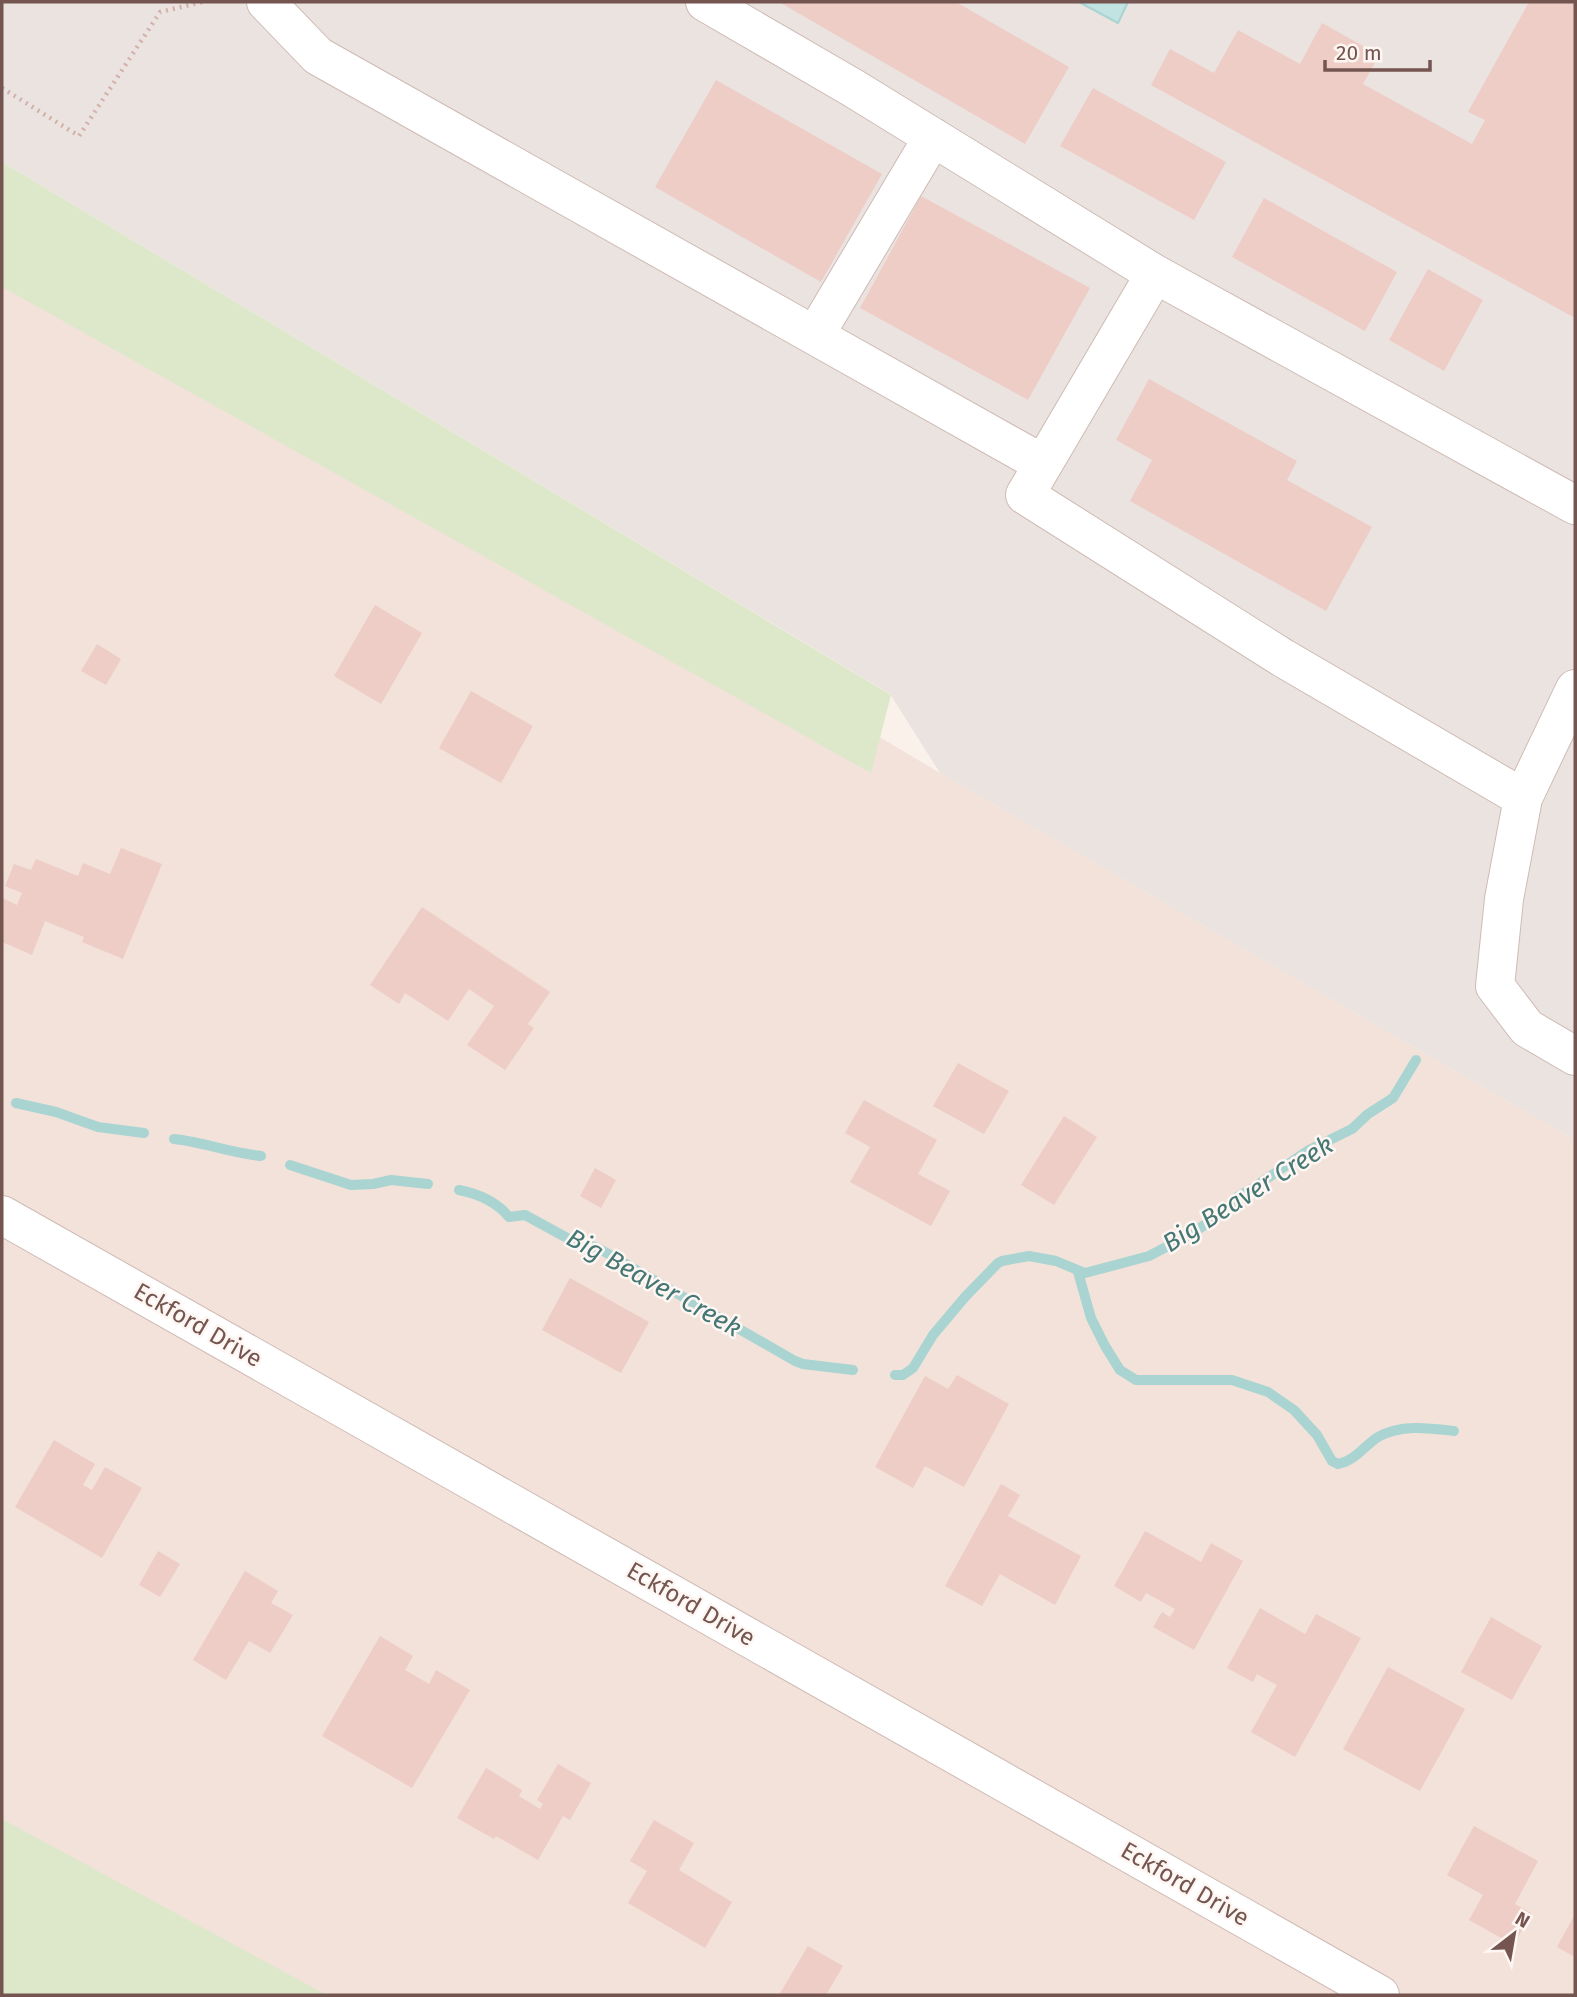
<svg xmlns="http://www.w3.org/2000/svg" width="1577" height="1997" font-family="'Fira Sans',sans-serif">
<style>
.residential{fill:#f2e2da}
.industrial{fill:#ebe3e0}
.green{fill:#dde8cb}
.water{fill:#c1e3e1;stroke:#a9d4d1;stroke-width:2}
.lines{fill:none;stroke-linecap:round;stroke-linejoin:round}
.stream{stroke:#a9d4d1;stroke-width:10}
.building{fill:#edcdc6}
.minor-casing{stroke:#cebab4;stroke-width:40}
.path{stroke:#d3b0a8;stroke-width:4.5;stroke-dasharray:2 5;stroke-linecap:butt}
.minor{stroke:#fff;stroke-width:38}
.labels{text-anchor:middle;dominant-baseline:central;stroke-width:5;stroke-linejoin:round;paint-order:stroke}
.street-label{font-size:24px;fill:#745550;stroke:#fef6f2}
.water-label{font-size:26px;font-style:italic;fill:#457774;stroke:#fef6f2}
</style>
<rect width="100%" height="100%" fill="#fbf1eb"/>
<path class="residential" d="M 2,213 L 940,773 L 1575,1140 L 1575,1995 L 2,1995 Z"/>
<path class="industrial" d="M 2,2 L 1575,2 L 1575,1140 L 940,773 L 890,694 L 2,162 Z"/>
<path class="green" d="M 2,162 L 891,695 L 871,773 L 2,287 Z
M 2,1819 L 327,1995 L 2,1995 Z"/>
<path class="water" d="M 1079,2 L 1128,2 L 1118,23 Z"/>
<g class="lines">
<path class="stream" d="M 16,1103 L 56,1112 L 98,1127 L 144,1133
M 174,1139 C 203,1142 231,1153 261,1156
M 290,1165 L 351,1185 L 373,1184 L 391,1180 L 428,1184
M 459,1190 C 479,1194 496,1201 509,1217 L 525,1215 L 569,1239 L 598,1248 L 795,1361 L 803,1364 L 853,1370
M 1078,1272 L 1091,1318 L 1105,1346 L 1120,1370 L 1136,1380 L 1232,1380 L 1268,1392 L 1294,1410 L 1317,1435 L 1332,1461 L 1338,1464 C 1355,1461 1364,1446 1378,1437 C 1401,1424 1429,1428 1454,1431
M 895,1375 L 903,1375 L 913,1368 L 933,1335 L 965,1297 L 998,1263 L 1002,1261 L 1029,1256 L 1056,1261 L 1085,1273 L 1149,1256 L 1191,1234 L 1212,1220 L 1227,1211 L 1237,1197 L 1253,1188 L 1309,1150 L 1352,1129 L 1368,1114 L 1393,1098 L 1416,1060"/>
</g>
<path class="building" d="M 779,2 L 956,2 L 1069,67 L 1025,144 Z
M 1529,2 L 1575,2 L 1575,318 L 1151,85 L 1170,49 L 1214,73 L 1238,30 L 1300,64 L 1322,23 L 1379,55 L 1363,84 L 1472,144 L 1485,120 L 1468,112 Z
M 716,80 L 882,174 L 821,282 L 655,187 Z
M 1093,88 L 1226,162 L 1194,220 L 1060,146 Z
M 921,196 L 1090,288 L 1028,400 L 860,308 Z
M 1264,198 L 1397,272 L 1365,331 L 1232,257 Z
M 1428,269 L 1483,300 L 1444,371 L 1389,340 Z
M 1149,379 L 1297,461 L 1287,480 L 1372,527 L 1326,611 L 1130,501 L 1152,460 L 1116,440 Z
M 375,605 L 422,633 L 381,704 L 334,676 Z
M 97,644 L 121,659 L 106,685 L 81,671 Z
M 471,691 L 533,726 L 501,783 L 439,748 Z
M 121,848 L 162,864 L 123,959 L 82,942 L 84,937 L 45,921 L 32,955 L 2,942 L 2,898 L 17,905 L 22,893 L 5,886 L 14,864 L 31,870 L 36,859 L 78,876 L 83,863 L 110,874 Z
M 422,907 L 550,992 L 528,1024 L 534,1028 L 505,1070 L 467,1045 L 494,1006 L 469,989 L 448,1021 L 405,993 L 399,1004 L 370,985 Z
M 958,1063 L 1009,1091 L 984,1134 L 933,1106 Z
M 864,1100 L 937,1140 L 918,1174 L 950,1191 L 931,1226 L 850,1182 L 870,1147 L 845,1133 Z
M 1064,1116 L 1097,1137 L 1054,1205 L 1021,1185 Z
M 595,1168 L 616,1180 L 601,1208 L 580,1196 Z
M 570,1278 L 649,1322 L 621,1373 L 542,1330 Z
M 957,1375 L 1009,1404 L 964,1487 L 925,1466 L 913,1488 L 875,1467 L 925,1376 L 948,1389 Z
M 54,1440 L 95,1464 L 83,1485 L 92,1490 L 105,1467 L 142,1488 L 102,1558 L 15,1507 Z
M 1001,1484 L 1020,1495 L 1008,1516 L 1081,1556 L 1055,1605 L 1000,1574 L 982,1606 L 945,1586 Z
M 1145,1531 L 1201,1562 L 1211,1543 L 1243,1561 L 1194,1650 L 1153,1627 L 1162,1612 L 1170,1617 L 1175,1609 L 1146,1593 L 1141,1602 L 1114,1586 Z
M 158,1551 L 180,1564 L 160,1597 L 139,1585 Z
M 245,1571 L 278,1591 L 271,1603 L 293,1615 L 270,1653 L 249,1641 L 226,1680 L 193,1660 Z
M 1260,1608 L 1305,1634 L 1316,1614 L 1361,1638 L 1295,1757 L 1251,1732 L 1277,1685 L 1257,1674 L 1253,1682 L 1227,1668 Z
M 1491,1617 L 1542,1646 L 1512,1700 L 1461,1672 Z
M 380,1636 L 413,1656 L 405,1670 L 429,1684 L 436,1670 L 470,1690 L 412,1788 L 322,1736 Z
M 1388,1667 L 1465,1709 L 1420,1791 L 1343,1749 Z
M 558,1764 L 591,1783 L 570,1820 L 563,1816 L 538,1860 L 496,1836 L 494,1839 L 457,1818 L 486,1768 L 522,1790 L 519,1796 L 540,1809 L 543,1804 L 537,1800 Z
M 654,1820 L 694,1843 L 679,1870 L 732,1902 L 705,1948 L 628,1903 L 647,1871 L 630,1861 Z
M 1474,1826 L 1538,1861 L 1515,1904 L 1531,1913 L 1514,1945 L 1469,1920 L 1483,1895 L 1447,1875 Z
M 1575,1914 L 1575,1957 L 1557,1947 Z
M 808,1946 L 843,1966 L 826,1995 L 779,1995 Z"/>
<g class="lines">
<g class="minor-casing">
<path id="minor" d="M 266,2 L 318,56 L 1043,464
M 705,2 L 853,88 L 1155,274
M 815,335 L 933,137
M 1575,505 L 1155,274 L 1025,495 L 1283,658 L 1523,798 L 1504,899 L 1495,986 L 1527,1028 L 1575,1056
M 1523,798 L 1575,689
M 2,1215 L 1380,1995"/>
</g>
<path class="path" d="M 2,88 L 79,136 L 160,12 L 202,2"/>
<use href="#minor" class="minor"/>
</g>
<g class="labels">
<g class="street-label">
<text transform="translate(198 1325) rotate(30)">Eckford Drive</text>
<text transform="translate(691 1604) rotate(30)">Eckford Drive</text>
<text transform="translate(1185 1884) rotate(30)">Eckford Drive</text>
</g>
<g class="water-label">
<text transform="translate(1248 1194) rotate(-32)">Big Beaver Creek</text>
<text transform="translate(654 1283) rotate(29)">Big Beaver Creek</text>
</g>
</g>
<rect width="1577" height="1997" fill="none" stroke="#745550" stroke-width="7"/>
<g transform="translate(1514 1934) rotate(31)" stroke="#fef6f2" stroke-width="5" paint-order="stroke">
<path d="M0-5L12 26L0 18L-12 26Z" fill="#745550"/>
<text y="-10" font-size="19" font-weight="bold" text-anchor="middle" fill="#745550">N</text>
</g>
<path d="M1325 60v10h105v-10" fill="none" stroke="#745550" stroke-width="3.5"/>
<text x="1336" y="60" font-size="21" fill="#745550" stroke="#fef6f2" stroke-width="5" paint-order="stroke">20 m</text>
</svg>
